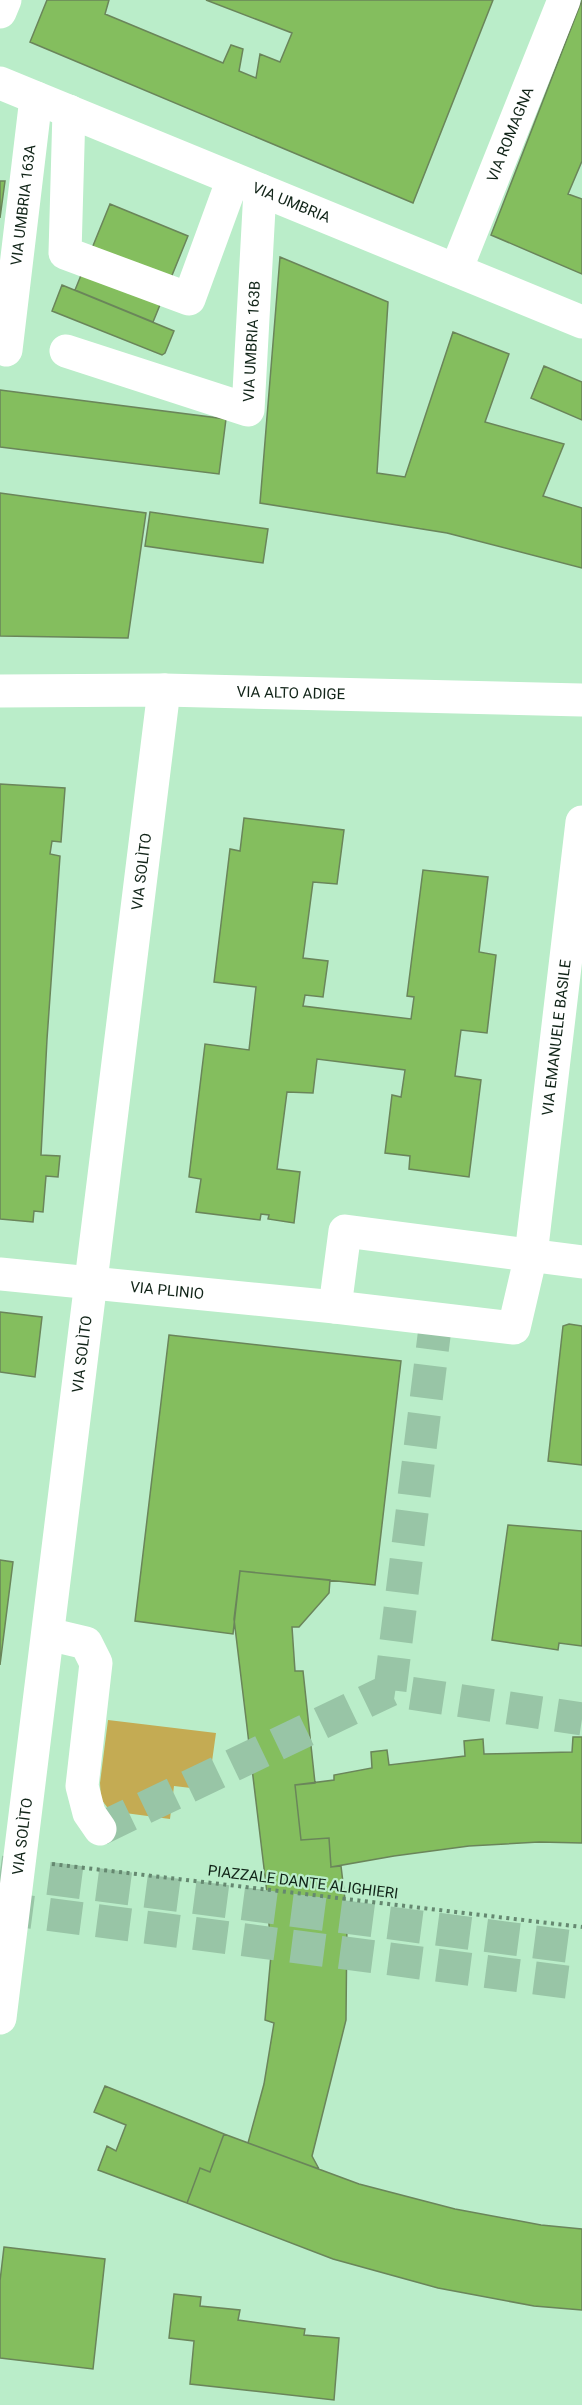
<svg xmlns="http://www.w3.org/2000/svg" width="582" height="2405" font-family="Roboto,sans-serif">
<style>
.green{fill:#c4ab53}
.building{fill:#84be5e;stroke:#6a855a;stroke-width:1.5}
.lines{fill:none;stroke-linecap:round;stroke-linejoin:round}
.minor-tunnel{stroke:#98c5a6;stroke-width:33;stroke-dasharray:33 16;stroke-linecap:butt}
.path{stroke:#658870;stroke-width:4;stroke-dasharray:3 4.5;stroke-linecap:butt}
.minor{stroke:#fff;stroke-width:33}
.labels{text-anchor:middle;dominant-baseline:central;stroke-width:4.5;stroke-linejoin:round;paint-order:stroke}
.street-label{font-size:15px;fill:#112418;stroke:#baedc9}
</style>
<rect width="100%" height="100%" fill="#baedc9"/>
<path class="green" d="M 108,1720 L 216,1733 L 208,1790 L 174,1786 L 170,1819 L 110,1811 L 101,1799 L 100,1783 Z"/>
<path class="building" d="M 47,0 L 109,0 L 105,14 L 223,63 L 231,45 L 243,49 L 239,71 L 256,78 L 260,54 L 280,62 L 292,33 L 206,0 L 493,0 L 413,203 L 30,42 Z
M 582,0 L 582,161 L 568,194 L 582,199 L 582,274 L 491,235 Z
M 0,181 L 5,181 L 0,218 Z
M 110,204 L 188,236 L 153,322 L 75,290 Z
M 280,257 L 388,302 L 377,473 L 405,477 L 453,332 L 509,354 L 485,422 L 564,444 L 543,496 L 582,508 L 582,568 L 447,533 L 260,503 Z
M 62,285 L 174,331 L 165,353 L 162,355 L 52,311 Z
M 544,366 L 582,382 L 582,420 L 531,398 Z
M 0,390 L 226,419 L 219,474 L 0,447 Z
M 0,493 L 146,513 L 128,638 L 0,636 Z
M 150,512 L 268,529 L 263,563 L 145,546 Z
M 0,784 L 65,788 L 61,842 L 52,841 L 50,854 L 60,856 L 47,1039 L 41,1155 L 60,1156 L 58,1177 L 46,1176 L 43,1212 L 34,1211 L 33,1222 L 0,1219 Z
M 244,818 L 344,830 L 337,884 L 313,882 L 303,958 L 328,961 L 323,997 L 305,995 L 303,1006 L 411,1019 L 414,997 L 407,996 L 423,870 L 488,877 L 479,952 L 496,955 L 487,1033 L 461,1030 L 455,1076 L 481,1080 L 469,1177 L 409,1169 L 410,1156 L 385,1153 L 392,1095 L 401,1097 L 405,1070 L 317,1059 L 313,1093 L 287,1092 L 277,1169 L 300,1172 L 294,1223 L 268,1219 L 269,1215 L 261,1214 L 260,1220 L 196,1212 L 201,1179 L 189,1177 L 205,1044 L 249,1050 L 256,987 L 214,982 L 230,849 L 240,851 Z
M 0,1312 L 42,1317 L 35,1377 L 0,1372 Z
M 569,1324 L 582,1326 L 582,1465 L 548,1461 L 563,1326 Z
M 169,1335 L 401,1361 L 375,1585 L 240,1571 L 233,1634 L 135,1621 Z
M 508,1525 L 582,1531 L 582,1646 L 559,1643 L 558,1650 L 492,1640 Z
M 0,1560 L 13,1562 L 0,1665 Z
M 240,1571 L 330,1580 L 329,1593 L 299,1627 L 292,1627 L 295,1671 L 303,1671 L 315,1783 L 295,1785 L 301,1840 L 329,1838 L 331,1867 L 341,1866 L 347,1916 L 346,2020 L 312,2156 L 319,2169 L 248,2143 L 264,2084 L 274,2023 L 265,2020 L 271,1955 L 267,1893 L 234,1619 Z
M 573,1737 L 582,1737 L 582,1843 L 539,1842 L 469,1846 L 394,1856 L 331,1867 L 329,1838 L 301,1840 L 295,1785 L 334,1780 L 334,1775 L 372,1768 L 371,1752 L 387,1750 L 389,1765 L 465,1756 L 464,1741 L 483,1739 L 484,1754 L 572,1752 Z
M 105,2086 L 224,2134 L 210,2172 L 200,2168 L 187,2203 L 98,2170 L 107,2146 L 116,2151 L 126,2125 L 94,2112 Z
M 224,2134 L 359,2184 L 455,2209 L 541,2225 L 582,2229 L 582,2310 L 534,2306 L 438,2288 L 333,2259 L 187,2203 L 200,2168 L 210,2172 Z
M 4,2247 L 105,2259 L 93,2369 L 0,2358 L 0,2281 Z
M 174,2294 L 201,2297 L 200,2306 L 240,2310 L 238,2320 L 305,2329 L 304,2335 L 339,2338 L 334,2400 L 190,2384 L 194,2341 L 169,2338 Z"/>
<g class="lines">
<path class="minor-tunnel" d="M 390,1690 L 436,1320
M 100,1829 L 390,1690 L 582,1719
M 0,1872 L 582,1948
M 0,1908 L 582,1984"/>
<path class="path" d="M 52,1864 L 582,1927"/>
<g class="minor">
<path d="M 0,12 L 5,0"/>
<path id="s1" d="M 0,83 L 582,322"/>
<path d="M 69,111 L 65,253 L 189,299 L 233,179"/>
<path id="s2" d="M 456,270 L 564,0"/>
<path id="s3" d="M 6,350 L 36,98"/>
<path id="s4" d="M 66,351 L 248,410 L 260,190"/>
<path id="s5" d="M 0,691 L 164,690 L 582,700"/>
<path id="s6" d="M 0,1274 L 335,1307 L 345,1231 L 582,1262"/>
<path id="s7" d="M 335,1307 L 514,1328 L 531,1255 L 582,822"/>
<path d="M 48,1634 L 86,1643 L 96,1663 L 82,1786 L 89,1813 L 100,1829"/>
<path id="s8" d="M 0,2018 L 164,690"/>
</g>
</g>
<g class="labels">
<g class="street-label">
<text stroke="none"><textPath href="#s2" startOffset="146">VIA ROMAGNA</textPath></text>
<text stroke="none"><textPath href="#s1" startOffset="315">VIA UMBRIA</textPath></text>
<text stroke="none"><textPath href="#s3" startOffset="146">VIA UMBRIA 163A</textPath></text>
<text stroke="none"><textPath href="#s4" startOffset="260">VIA UMBRIA 163B</textPath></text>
<text stroke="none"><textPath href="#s5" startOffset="291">VIA ALTO ADIGE</textPath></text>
<text stroke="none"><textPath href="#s8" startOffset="1155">VIA SOLÌTO</textPath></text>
<text stroke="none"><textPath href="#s7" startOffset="474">VIA EMANUELE BASILE</textPath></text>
<text stroke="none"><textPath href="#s6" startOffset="168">VIA PLINIO</textPath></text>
<text stroke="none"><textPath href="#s8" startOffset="669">VIA SOLÌTO</textPath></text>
<text stroke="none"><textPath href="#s8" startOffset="183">VIA SOLÌTO</textPath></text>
<text transform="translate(303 1882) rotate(7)">PIAZZALE DANTE ALIGHIERI</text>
</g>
</g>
</svg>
